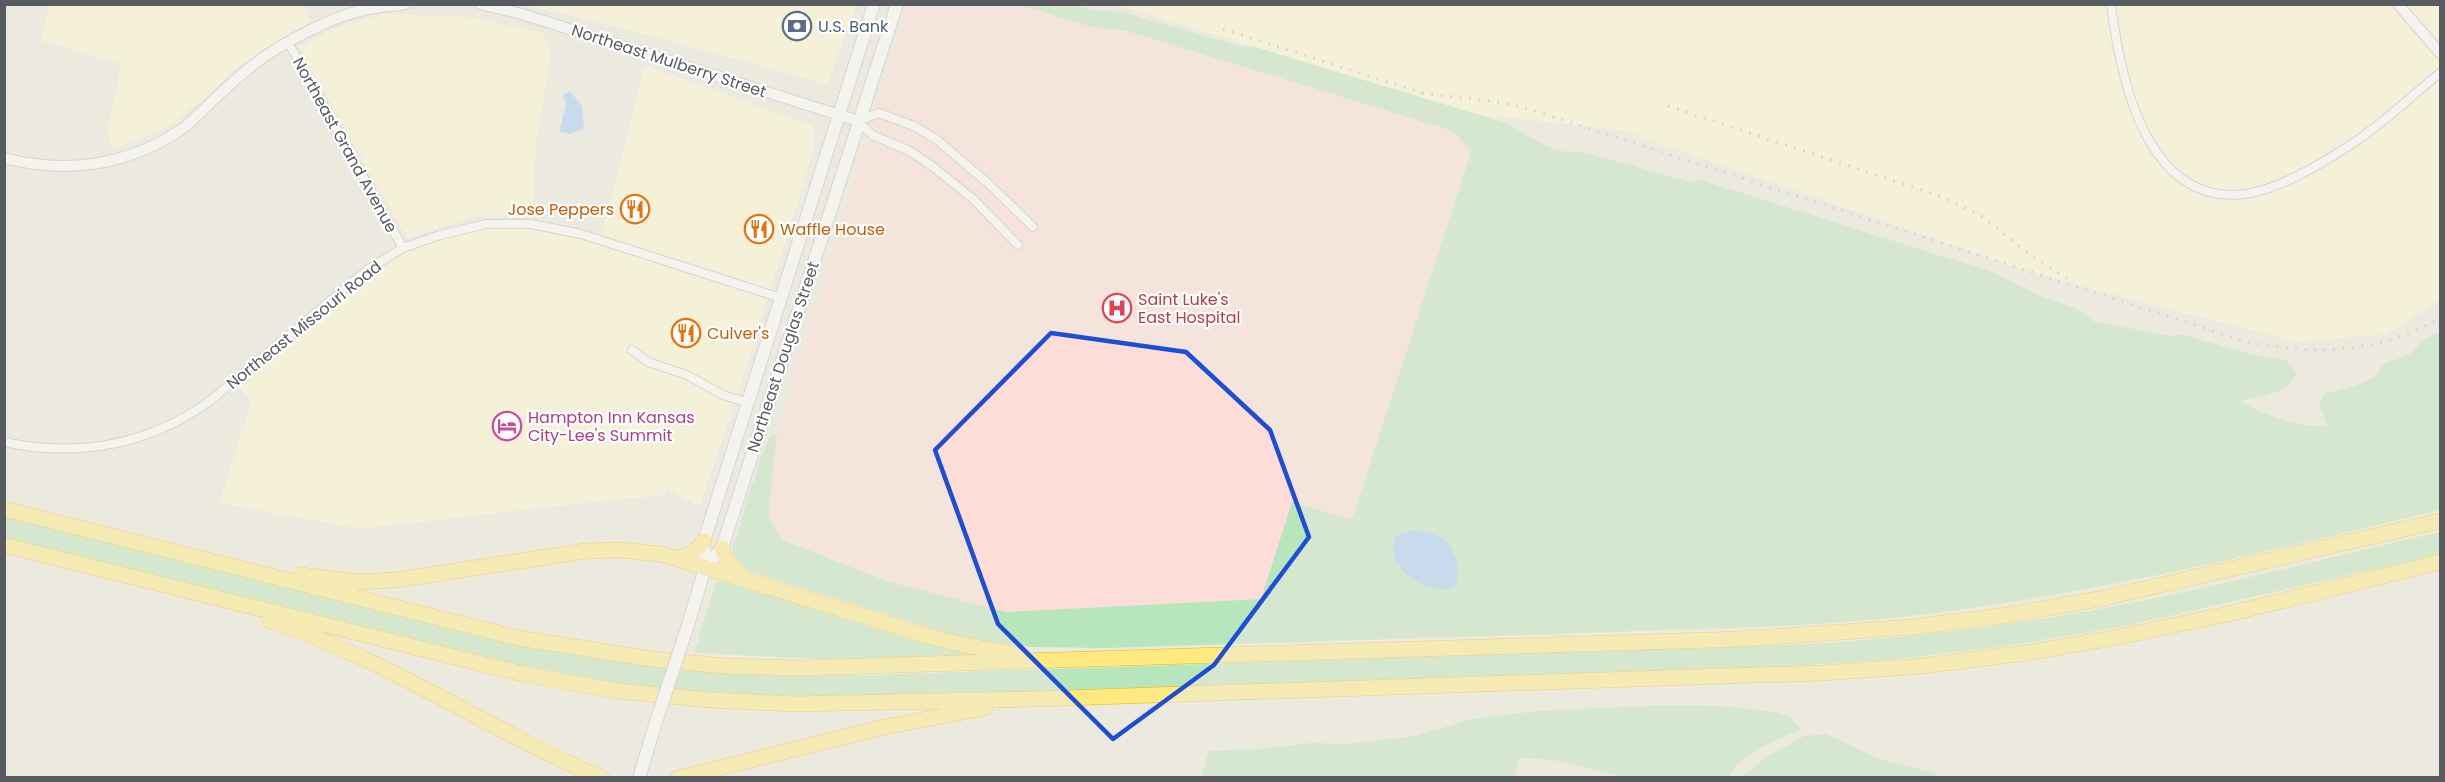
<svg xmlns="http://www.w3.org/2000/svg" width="2445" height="782" font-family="Poppins,sans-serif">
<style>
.commercial{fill:#fff8d0}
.medical{fill:#fcddd7}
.green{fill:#b8e6bc;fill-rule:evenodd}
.water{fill:#9bcbff}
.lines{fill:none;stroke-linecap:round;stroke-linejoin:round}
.minor-casing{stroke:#b9bbc1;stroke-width:10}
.tertiary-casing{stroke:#b9bbc1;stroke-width:12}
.secondary-casing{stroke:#b9bcc4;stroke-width:14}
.motorway-casing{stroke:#eab400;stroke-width:16}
.minor{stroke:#fff;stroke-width:8}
.tertiary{stroke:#fff;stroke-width:10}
.secondary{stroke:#fff;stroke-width:12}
.motorway{stroke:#ffea82;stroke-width:15}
.rail{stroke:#b2b3b3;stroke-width:3;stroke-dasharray:1.5 8;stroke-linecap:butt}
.secondary-bridge-casing{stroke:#b9bcc4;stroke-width:14;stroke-linecap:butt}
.secondary-bridge{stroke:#fff;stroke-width:12}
.marked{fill:none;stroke:#1d4ed8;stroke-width:4.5;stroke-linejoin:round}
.labels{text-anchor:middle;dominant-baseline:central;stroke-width:4.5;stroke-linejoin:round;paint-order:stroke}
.service-label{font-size:16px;fill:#4e5e75;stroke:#fff;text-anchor:start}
.street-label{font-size:16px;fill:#575b60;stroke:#fff}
.food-label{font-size:16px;fill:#c56008;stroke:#fff;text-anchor:start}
.health-label{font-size:16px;fill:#be3a42;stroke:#fff;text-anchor:start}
.hotel-label{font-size:16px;fill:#b23c85;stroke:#fff;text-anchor:start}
</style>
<rect width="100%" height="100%" fill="#eceade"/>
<path class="commercial" d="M 51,5 L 302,5 L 311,22 L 236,68 L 203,100 L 165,129 L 114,148 L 107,133 L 121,64 L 40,40 Z
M 523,5 L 857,5 L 827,84 L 599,22 Z
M 1117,5 L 2440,5 L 2440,300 L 2387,334 L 2296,342 L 2032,273 L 1622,130 L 1474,114 Z
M 383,14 L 471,17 L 543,33 L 551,53 L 536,144 L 532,217 L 474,217 L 407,238 L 299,47 L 331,30 Z
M 645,65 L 813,126 L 814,150 L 739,391 L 699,507 L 667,488 L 663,496 L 621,499 L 360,529 L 219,503 L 252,400 L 238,388 L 342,292 L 403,248 L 484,225 L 532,221 L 600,241 Z"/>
<path class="medical" d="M 910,5 L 1083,5 L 1476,133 L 1352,521 L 1292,503 L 1261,599 L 1006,612 L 886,581 L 783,540 L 768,516 L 777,435 L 884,81 Z"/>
<path class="green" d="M 1020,5 L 1077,5 L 1090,9 L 1122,12 L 1244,47 L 1252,46 L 1506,123 C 1534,138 1550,155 1583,152 L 1690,182 L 1701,180 L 1995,273 L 2043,297 L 2082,311 L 2093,321 L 2170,336 L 2180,334 L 2250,354 L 2287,361 L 2297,373 C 2285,396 2262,395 2240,401 C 2267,416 2295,427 2327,426 L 2319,404 L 2325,393 C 2337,392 2364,383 2374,377 C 2379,373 2380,367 2386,363 C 2394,359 2403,359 2411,353 C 2417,349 2419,343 2424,339 C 2428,336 2435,334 2440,331 L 2440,510 C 2258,554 2077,598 1891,618 C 1788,628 1683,629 1580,633 C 1422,638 1265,643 1107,648 L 1035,647 L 993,643 L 958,636 L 754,573 C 743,567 724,551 737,537 L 751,484 L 754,482 L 761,456 L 772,434 L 777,435 L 768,516 L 783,540 L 886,581 L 1006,612 L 1261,599 L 1292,502 L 1352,520 L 1472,149 C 1462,145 1461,137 1453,131 L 1127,31 L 1095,28 ZM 1394,540 L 1425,587 C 1408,575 1391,564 1394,540 Z
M 5,515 L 524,644 L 811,674 L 870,675 L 1808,644 C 1904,638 1999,627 2094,610 C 2210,589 2325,558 2440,532 L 2440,554 L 2130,625 L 2000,647 L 1887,660 L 1736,669 L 976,694 L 791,697 L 682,690 L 617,683 L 512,664 L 5,539 Z
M 716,582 L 724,582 L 914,641 L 980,656 L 823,659 L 694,653 Z
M 1667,705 L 1721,706 L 1777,712 L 1788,716 L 1801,729 L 1760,748 L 1738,764 L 1729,777 L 1623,777 L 1553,760 L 1520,758 L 1514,777 L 1201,777 L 1209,751 L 1257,749 L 1311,743 L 1347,744 L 1415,736 L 1472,719 L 1536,711 Z
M 1826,734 L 1880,759 L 1934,773 L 1939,777 L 1740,777 L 1771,754 L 1804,736 Z"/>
<path class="water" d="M 570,91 L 582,106 L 584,128 L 571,134 L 559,132 L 566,104 L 563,95 Z
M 1414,530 C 1421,532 1431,532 1438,536 C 1455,544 1462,570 1455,587 C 1428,598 1379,566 1397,535 Z"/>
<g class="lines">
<g class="minor-casing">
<path id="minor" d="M 2111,4 C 2120,78 2146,206 2245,194 C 2276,190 2318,166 2344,149 C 2378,128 2409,98 2440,73
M 288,42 L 403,248
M 1018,245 L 973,199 L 932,166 L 910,151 L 872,135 L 858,121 L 879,113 L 914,126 L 936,139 L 990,185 L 1033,227
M 632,350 L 648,362 L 687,375 L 723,395 L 749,403
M 4,442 C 78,458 150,445 211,400 L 367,270 L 403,248 L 440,235 L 486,224 L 531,224 L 581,234 L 781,298"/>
</g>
<g class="tertiary-casing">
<path id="tertiary" d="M 480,4 L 522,14 L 858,121
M 2398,4 L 2440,53
M 4,158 C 65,174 126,166 179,131 C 188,126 195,117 203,110 C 222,92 240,74 261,59 C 286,41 334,16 364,10 C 377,7 391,6 405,4"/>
</g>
<g class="secondary-casing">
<path id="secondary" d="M 705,568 L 722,548 L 897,4
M 688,625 L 705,568 L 704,541 L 874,4
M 639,778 L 656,722"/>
</g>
<g class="motorway-casing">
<path id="motorway" d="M 4,509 L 518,638 L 652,659 L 724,666 L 799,668 L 1742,639 L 1912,627 L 2008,615 L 2104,598 L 2440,521
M 4,545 L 523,674 L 617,691 L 710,700 L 795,704 L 1036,699 L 1663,678 L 1822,673 L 1922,666 L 2026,653 L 2118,637 L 2228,614 L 2440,562
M 722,548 L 728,562 L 743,578
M 674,558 C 688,556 695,553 704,541
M 301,575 L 357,582 L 396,580 L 586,551 L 619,550 L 661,554 L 928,636 L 955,643 L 1019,655
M 270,621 C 387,659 489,730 602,778
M 678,778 L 880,728 L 985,708"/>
</g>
<use href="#minor" class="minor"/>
<use href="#tertiary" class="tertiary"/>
<use href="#secondary" class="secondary"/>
<use href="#motorway" class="motorway"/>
<path class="rail" d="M 1223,29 L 1422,93 L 1498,102 L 1532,110 L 2247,342 C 2316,355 2378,354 2440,318
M 1668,106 L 1943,197 L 1983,217 L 2029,254 L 2067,278"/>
<g class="secondary-bridge-casing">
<path id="secondary-bridge" d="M 656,722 L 688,625"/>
</g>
<use href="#secondary-bridge" class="secondary-bridge"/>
</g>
<path d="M0 0H2445V782H0ZM 1051,333 L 1186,352 L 1270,430 L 1309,537 L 1214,665 L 1113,739 L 998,624 L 935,450 Z" fill="#eceade" fill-opacity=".55" fill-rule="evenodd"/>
<path class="marked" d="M 1051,333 L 1186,352 L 1270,430 L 1309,537 L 1214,665 L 1113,739 L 998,624 L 935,450 Z"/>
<defs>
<g id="bank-ring" transform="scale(1.5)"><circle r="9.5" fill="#fff" stroke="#5c6f8a" stroke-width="1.5"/><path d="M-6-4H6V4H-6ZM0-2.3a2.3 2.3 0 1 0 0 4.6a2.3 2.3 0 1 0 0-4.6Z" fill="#5c6f8a"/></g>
<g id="restaurant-ring" transform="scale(1.5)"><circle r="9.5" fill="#fff" stroke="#e8710a" stroke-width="1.5"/><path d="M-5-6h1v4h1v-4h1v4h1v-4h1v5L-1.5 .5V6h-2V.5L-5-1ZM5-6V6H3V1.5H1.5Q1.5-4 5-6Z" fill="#e8710a"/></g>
<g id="hospital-ring" transform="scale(1.5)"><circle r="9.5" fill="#fff" stroke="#e0444e" stroke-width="1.5"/><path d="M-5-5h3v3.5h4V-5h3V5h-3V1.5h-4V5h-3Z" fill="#e0444e"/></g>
<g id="hotel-ring" transform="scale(1.5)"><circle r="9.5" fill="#fff" stroke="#d1479c" stroke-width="1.5"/><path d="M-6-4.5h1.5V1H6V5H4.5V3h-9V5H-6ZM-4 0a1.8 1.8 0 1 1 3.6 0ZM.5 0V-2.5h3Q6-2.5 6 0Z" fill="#d1479c"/></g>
</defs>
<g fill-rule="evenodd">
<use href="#bank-ring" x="797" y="26"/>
<use href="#restaurant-ring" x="635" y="209"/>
<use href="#restaurant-ring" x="759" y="229"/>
<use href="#hospital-ring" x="1117" y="308"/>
<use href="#restaurant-ring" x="686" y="333"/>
<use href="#hotel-ring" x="507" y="426"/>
</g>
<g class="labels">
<g class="service-label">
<text x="818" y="26">U.S. Bank</text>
</g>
<g class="street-label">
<text transform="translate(669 61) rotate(18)">Northeast Mulberry Street</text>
<text transform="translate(345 145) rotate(61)">Northeast Grand Avenue</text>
<text transform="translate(304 325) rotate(-39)">Northeast Missouri Road</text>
<text transform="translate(783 357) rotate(-72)">Northeast Douglas Street</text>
</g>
<g class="food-label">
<text x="614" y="209" text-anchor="end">Jose Peppers</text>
<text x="780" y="229">Waffle House</text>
<text x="707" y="333">Culver's</text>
</g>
<g class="health-label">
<text x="1138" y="299">Saint Luke's<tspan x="1138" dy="18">East Hospital</tspan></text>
</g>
<g class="hotel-label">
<text x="528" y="417">Hampton Inn Kansas<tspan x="528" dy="18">City-Lee's Summit</tspan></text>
</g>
</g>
<rect width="2445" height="782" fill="none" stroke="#575b60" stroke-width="12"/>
</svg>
